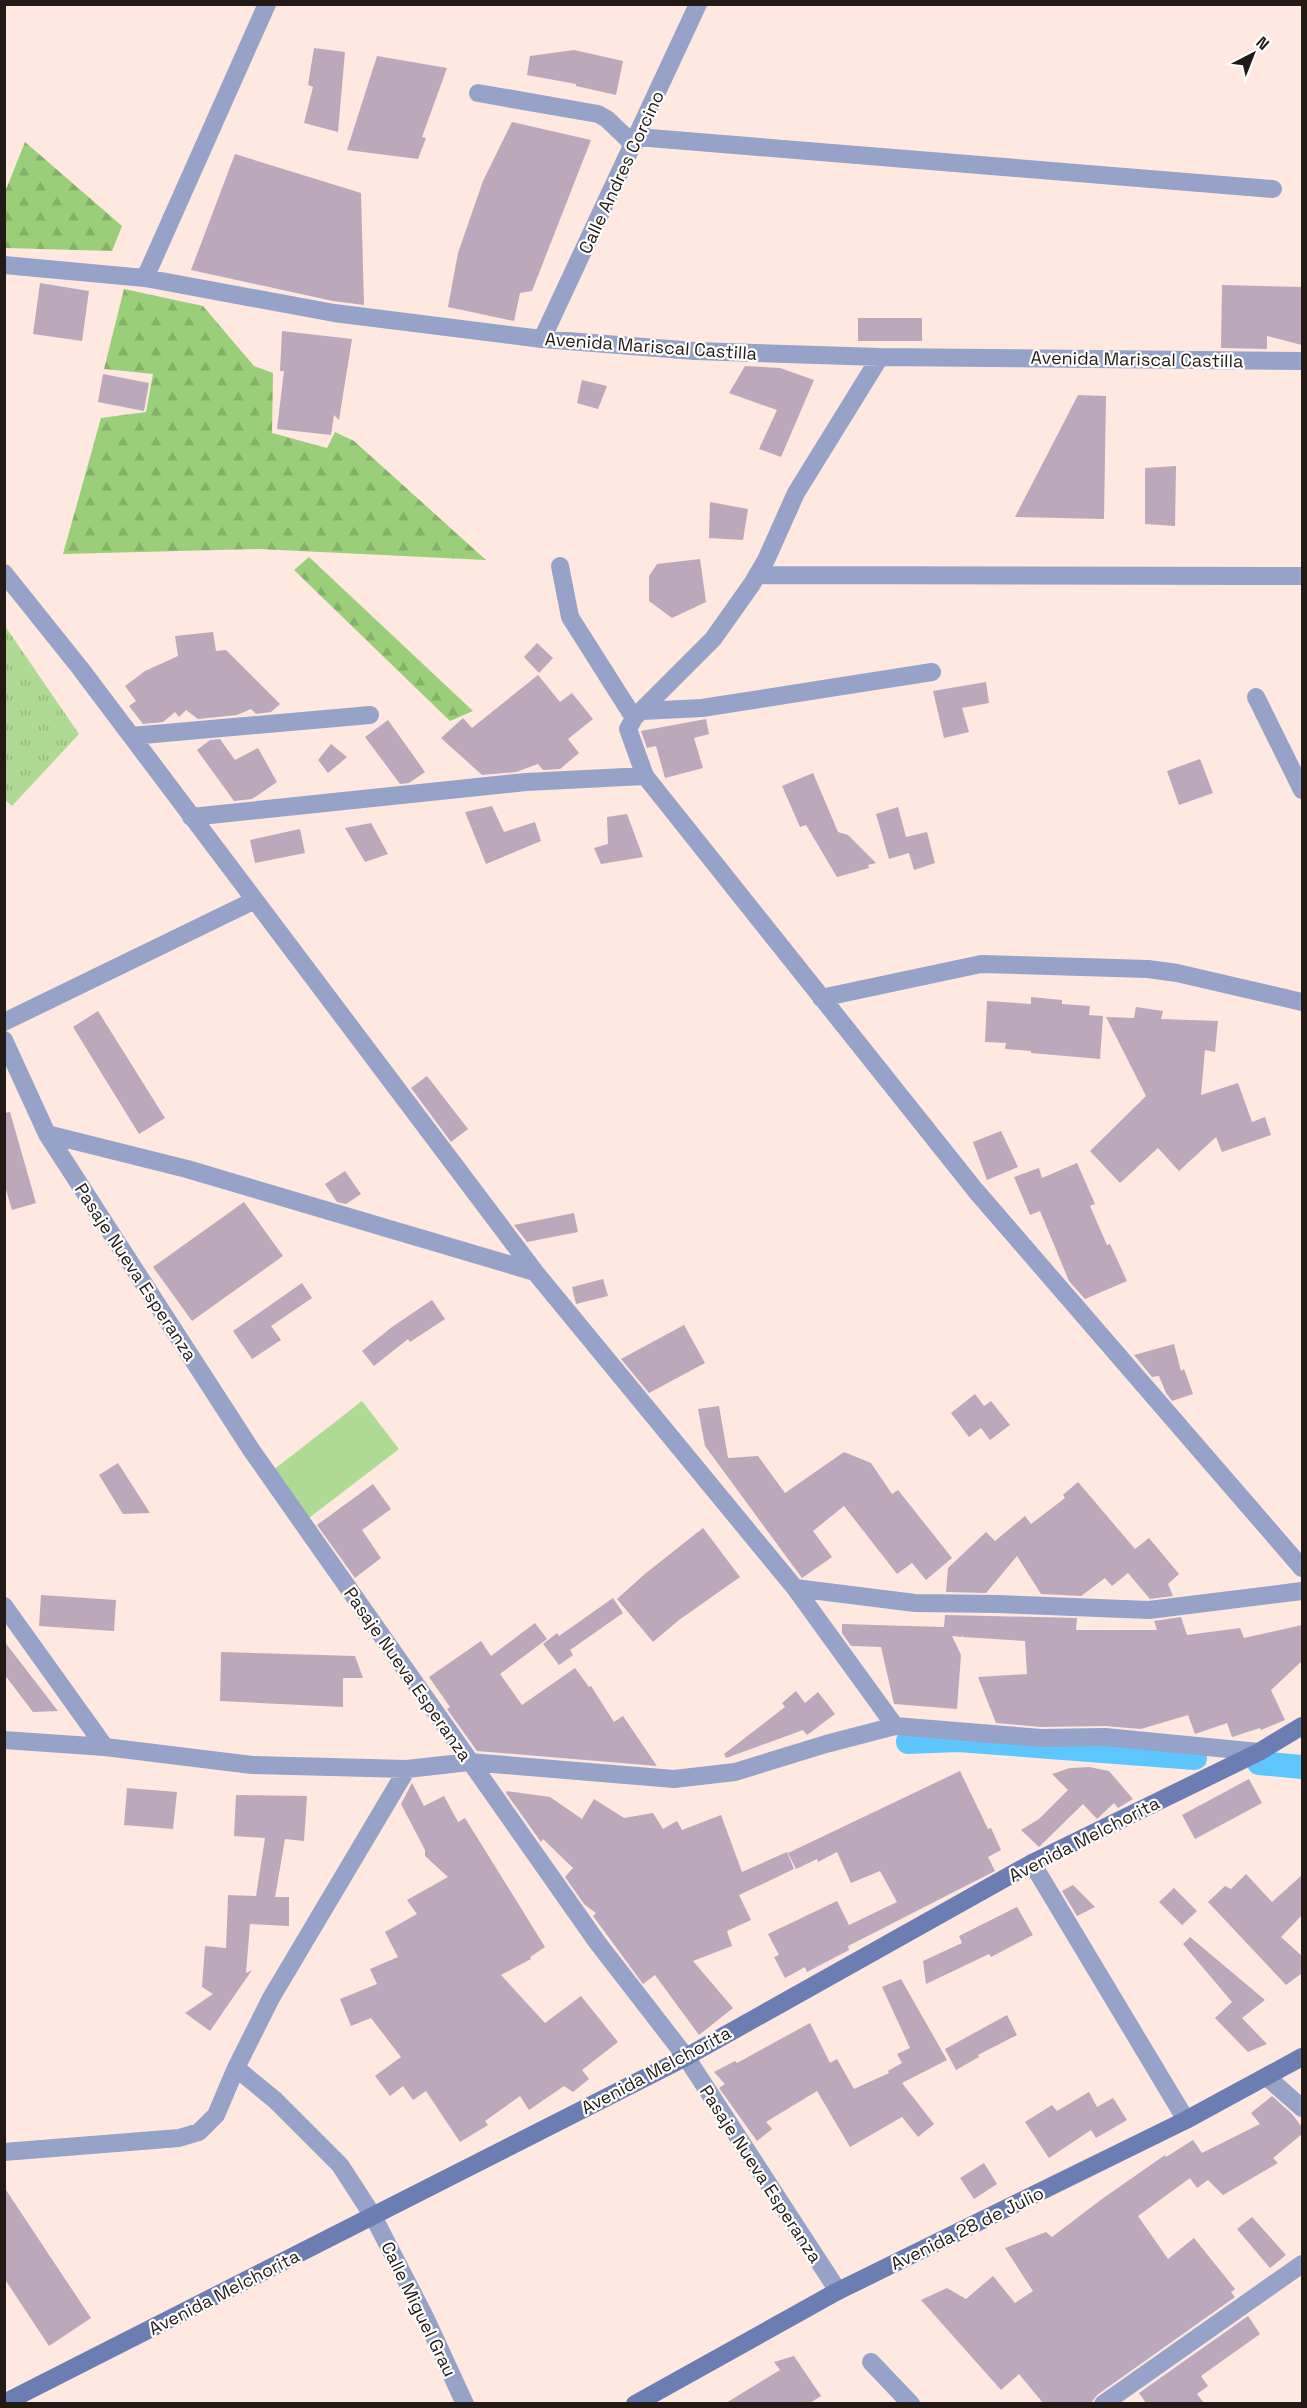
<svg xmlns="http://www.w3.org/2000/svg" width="1307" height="2408" font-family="'Space Grotesk',sans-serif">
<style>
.grass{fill:url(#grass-tufts)}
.forest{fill:url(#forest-firs)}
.pitch{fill:#aeda93}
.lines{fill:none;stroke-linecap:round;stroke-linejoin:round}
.canal{stroke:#5ec6ff;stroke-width:24}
.building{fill:#bba8bb}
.minor{stroke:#96a2c8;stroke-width:18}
.secondary{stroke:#6c7db3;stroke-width:18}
.labels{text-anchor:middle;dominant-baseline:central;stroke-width:4.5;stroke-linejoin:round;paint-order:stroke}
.street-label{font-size:18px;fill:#231915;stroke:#fff}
</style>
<defs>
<pattern id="grass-tufts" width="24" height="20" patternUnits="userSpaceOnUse" patternTransform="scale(1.5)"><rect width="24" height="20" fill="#aeda93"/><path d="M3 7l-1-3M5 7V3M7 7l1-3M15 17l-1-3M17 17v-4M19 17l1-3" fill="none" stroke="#95ba7e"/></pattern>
<pattern id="forest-firs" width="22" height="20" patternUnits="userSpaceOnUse" patternTransform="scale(1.5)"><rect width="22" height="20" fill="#9ace79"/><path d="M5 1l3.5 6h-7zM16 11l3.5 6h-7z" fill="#84b068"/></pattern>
</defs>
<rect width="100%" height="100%" fill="#fee8e0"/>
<path class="grass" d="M 5,626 L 79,734 L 12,806 L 4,799 Z"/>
<path class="forest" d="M 25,142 L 122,226 L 112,251 L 5,248 L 5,192 Z
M 124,289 L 203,306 L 254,366 L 273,373 L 272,433 L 327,448 L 335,432 L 354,441 L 486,560 L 259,549 L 63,554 L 101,418 L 146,412 L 153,374 L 104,369 Z
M 309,557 L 473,711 L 450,721 L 294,570 Z"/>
<path class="pitch" d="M 362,1401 L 399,1449 L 305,1521 L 268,1474 Z"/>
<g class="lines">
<path class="canal" d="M 908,1742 L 958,1740 L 1195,1758
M 1259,1763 L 1302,1767"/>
</g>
<path class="building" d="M 314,48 L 345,52 L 338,132 L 304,123 L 313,87 L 308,85 Z
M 574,50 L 623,61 L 616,95 L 576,86 L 576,84 L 527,75 L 530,56 Z
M 377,56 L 447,68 L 422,137 L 426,138 L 418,159 L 347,150 Z
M 512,122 L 591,140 L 532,291 L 520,293 L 514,321 L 448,307 L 458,253 L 483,181 Z
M 235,154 L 361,193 L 364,305 L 333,301 L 191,270 Z
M 40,283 L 89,291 L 82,341 L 33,334 Z
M 1222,285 L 1302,287 L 1302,345 L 1267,336 L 1267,349 L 1221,348 Z
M 858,318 L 922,318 L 922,341 L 858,341 Z
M 282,331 L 352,339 L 339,420 L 334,415 L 331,435 L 277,429 L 284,371 L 280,371 Z
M 745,366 L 780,368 L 814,380 L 781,457 L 759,449 L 777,410 L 729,393 Z
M 103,374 L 149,383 L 144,411 L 98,402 Z
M 582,380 L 607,386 L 598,409 L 577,403 Z
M 1078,395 L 1106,396 L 1104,519 L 1015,517 Z
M 1176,466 L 1175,526 L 1145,524 L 1145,468 Z
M 710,502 L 748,509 L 743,540 L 709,538 Z
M 700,559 L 706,602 L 672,618 L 649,601 L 649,576 L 657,564 Z
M 213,632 L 216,651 L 226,650 L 280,704 L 271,712 L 256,714 L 251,709 L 237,715 L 198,719 L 186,710 L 179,717 L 175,712 L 163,722 L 143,724 L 129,706 L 136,701 L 125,686 L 145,671 L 178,656 L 175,636 Z
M 537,643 L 553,658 L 539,673 L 524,657 Z
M 538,675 L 560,702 L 572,693 L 593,719 L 568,739 L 579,753 L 560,769 L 543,770 L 538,764 L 516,772 L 482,775 L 441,738 L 463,718 L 472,728 Z
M 986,682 L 989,703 L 962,708 L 969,732 L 944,738 L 933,691 Z
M 706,719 L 709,734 L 694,738 L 703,768 L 665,778 L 656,746 L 647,748 L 641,731 Z
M 388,720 L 425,772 L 409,783 L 400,784 L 365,737 Z
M 220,739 L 235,760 L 258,748 L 277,782 L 252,799 L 234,801 L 197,750 L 210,740 Z
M 331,744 L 347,757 L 328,773 L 318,760 Z
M 1200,759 L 1213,793 L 1179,805 L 1167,771 Z
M 813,773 L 838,832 L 848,835 L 876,863 L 868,865 L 869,868 L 837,877 L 806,825 L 800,827 L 782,786 Z
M 492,806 L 504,832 L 535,822 L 541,841 L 486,864 L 465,812 Z
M 898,807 L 906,837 L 927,832 L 935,863 L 914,870 L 909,853 L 889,859 L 876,814 Z
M 627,814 L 643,857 L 601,864 L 594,848 L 608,844 L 607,817 Z
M 371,823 L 388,854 L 365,862 L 345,828 Z
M 300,829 L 305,853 L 255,863 L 250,840 Z
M 1031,997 L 1062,1000 L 1062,1004 L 1090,1006 L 1089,1015 L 1103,1016 L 1100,1059 L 1031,1053 L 1031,1051 L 1005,1049 L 1006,1043 L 985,1042 L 987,1001 L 1031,1004 Z
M 1136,1007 L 1163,1011 L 1161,1019 L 1218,1021 L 1215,1052 L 1205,1050 L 1201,1095 L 1238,1083 L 1252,1122 L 1265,1117 L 1271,1135 L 1222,1152 L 1216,1137 L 1179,1171 L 1158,1148 L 1120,1183 L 1090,1151 L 1146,1096 L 1106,1017 L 1134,1018 Z
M 98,1011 L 165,1118 L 139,1134 L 73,1027 Z
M 427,1076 L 468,1129 L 451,1142 L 411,1088 Z
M 10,1112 L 36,1203 L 12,1210 L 4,1183 L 4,1113 Z
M 1001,1131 L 1018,1167 L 987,1180 L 973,1142 Z
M 1077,1163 L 1095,1204 L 1090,1206 L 1107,1245 L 1110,1244 L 1127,1281 L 1085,1299 L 1069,1281 L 1040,1211 L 1030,1215 L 1014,1177 L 1039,1168 L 1042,1178 Z
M 345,1171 L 361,1194 L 346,1204 L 337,1202 L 325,1184 Z
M 244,1202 L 283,1256 L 192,1321 L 153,1267 Z
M 574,1213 L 578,1232 L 527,1242 L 514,1225 Z
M 603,1279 L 608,1296 L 576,1304 L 572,1287 Z
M 302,1283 L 312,1298 L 271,1326 L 281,1340 L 252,1359 L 233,1331 Z
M 432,1300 L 445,1319 L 410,1342 L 408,1339 L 374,1366 L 362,1351 L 392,1327 Z
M 684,1325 L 705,1363 L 649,1393 L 621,1359 Z
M 1174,1344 L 1181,1371 L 1184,1369 L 1193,1394 L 1172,1401 L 1166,1393 L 1159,1376 L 1152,1377 L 1134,1355 Z
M 975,1394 L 984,1406 L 991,1401 L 1010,1425 L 990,1440 L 981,1428 L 969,1437 L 951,1413 Z
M 719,1406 L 728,1458 L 758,1456 L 785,1493 L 844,1452 L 871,1463 L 892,1494 L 898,1490 L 952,1558 L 926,1580 L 912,1563 L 897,1574 L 844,1506 L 813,1531 L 832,1557 L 802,1578 L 705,1446 L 698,1409 Z
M 118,1463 L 150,1513 L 123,1514 L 99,1475 Z
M 1078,1482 L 1135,1549 L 1149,1538 L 1179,1574 L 1168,1584 L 1173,1596 L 1150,1599 L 1128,1573 L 1112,1586 L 1105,1578 L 1081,1596 L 1041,1594 L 1017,1556 L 986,1593 L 946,1592 L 948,1568 L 986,1532 L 995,1541 L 1025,1516 L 1031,1524 L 1065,1498 L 1063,1495 Z
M 373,1484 L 391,1509 L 362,1530 L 381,1558 L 355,1578 L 317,1525 Z
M 703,1528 L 740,1577 L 679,1620 L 653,1642 L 617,1599 L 646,1573 Z
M 41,1595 L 116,1600 L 114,1631 L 39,1626 Z
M 613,1598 L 623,1613 L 570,1650 L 573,1655 L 559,1665 L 543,1644 L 557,1633 L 559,1636 Z
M 945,1615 L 1077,1618 L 1076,1630 L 1157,1630 L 1154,1621 L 1181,1617 L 1187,1635 L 1240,1628 L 1244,1638 L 1302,1625 L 1302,1661 L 1271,1690 L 1285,1720 L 1261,1730 L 1260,1728 L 1232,1737 L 1227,1723 L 1195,1734 L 1188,1715 L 1141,1729 L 1105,1726 L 1041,1727 L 996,1723 L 978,1677 L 1027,1674 L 1025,1641 L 963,1637 L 962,1635 L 962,1637 L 952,1636 L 961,1655 L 957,1709 L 894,1704 L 881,1647 L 851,1646 L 842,1633 L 842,1624 L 944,1627 Z
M 535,1623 L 547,1639 L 500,1674 L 522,1705 L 575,1668 L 589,1687 L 591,1686 L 614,1722 L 623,1716 L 657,1766 L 477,1751 L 447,1709 L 450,1707 L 429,1677 L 481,1641 L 491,1656 Z
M 4,1641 L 58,1711 L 33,1712 L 4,1674 Z
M 221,1652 L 355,1656 L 363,1678 L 343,1678 L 343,1707 L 220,1701 Z
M 796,1691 L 805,1703 L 818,1692 L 835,1714 L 807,1735 L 803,1730 L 726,1758 L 724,1754 L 785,1707 L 782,1703 Z
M 1089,1767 L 1109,1771 L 1133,1799 L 1118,1808 L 1114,1803 L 1097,1819 L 1083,1804 L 1039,1847 L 1021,1830 L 1039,1819 L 1068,1790 L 1052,1774 L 1070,1768 Z
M 960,1771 L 988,1829 L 991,1828 L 1001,1850 L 988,1857 L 995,1871 L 848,1946 L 849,1950 L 807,1972 L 805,1967 L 785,1978 L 774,1957 L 779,1955 L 768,1934 L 837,1901 L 849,1925 L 897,1902 L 880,1871 L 851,1883 L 837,1852 L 818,1862 L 817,1859 L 796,1869 L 788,1853 Z
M 1249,1779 L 1262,1803 L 1195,1839 L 1182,1815 Z
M 412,1783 L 424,1806 L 444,1796 L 458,1822 L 465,1818 L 545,1947 L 530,1957 L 531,1959 L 501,1975 L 545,2023 L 581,1996 L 618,2042 L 582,2070 L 589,2079 L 573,2092 L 564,2086 L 529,2110 L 520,2096 L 485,2121 L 488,2125 L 460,2142 L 426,2091 L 413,2100 L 403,2086 L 390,2096 L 375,2076 L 401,2057 L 371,2018 L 351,2026 L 340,1999 L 377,1984 L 370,1969 L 398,1957 L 385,1932 L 417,1914 L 407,1900 L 448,1877 L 425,1856 L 425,1850 L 401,1804 Z
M 127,1788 L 177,1792 L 173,1829 L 124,1825 Z
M 507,1791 L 550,1797 L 582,1819 L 594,1799 L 624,1818 L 653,1813 L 663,1829 L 677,1821 L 682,1830 L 721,1815 L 742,1872 L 787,1852 L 794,1869 L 739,1895 L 751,1920 L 727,1931 L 732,1946 L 693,1961 L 733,2008 L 699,2035 L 655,1975 L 643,1984 L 593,1916 L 596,1913 L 584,1904 L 565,1877 L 573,1868 L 543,1839 L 541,1842 L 506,1793 Z
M 236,1795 L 307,1796 L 304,1841 L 285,1839 L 275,1897 L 289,1897 L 289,1926 L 250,1924 L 246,1973 L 252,1970 L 210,2031 L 185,2013 L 213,1994 L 202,1987 L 205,1946 L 226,1948 L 228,1895 L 256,1896 L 265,1838 L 234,1836 Z
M 1246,1874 L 1272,1902 L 1302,1875 L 1302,1915 L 1281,1937 L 1302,1956 L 1302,1973 L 1286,1985 L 1208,1902 L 1225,1886 L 1231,1889 Z
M 1073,1885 L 1095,1907 L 1077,1916 L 1062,1891 Z
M 1174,1888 L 1197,1911 L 1182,1925 L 1159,1902 Z
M 1017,1907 L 1033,1935 L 991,1957 L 989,1954 L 926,1984 L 923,1961 L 962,1943 L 959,1936 Z
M 1190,1937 L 1265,2000 L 1242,2018 L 1267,2044 L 1248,2052 L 1215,2018 L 1232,2002 L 1183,1944 Z
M 901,1979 L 947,2060 L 902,2083 L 934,2124 L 918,2137 L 902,2117 L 850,2147 L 817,2091 L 766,2122 L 772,2129 L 757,2141 L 719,2088 L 725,2084 L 714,2072 L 735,2061 L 737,2063 L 810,2023 L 830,2063 L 837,2059 L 854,2089 L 889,2073 L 888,2071 L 902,2063 L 897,2054 L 910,2048 L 882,1987 Z
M 1007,2015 L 1017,2035 L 978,2055 L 979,2057 L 956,2070 L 945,2049 Z
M 1089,2092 L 1097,2107 L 1113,2098 L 1127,2120 L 1096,2138 L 1091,2130 L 1049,2158 L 1025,2122 L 1052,2105 L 1057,2111 Z
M 1272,2096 L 1292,2114 L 1302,2127 L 1302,2134 L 1273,2158 L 1278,2163 L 1223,2195 L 1208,2180 L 1197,2188 L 1190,2178 L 1138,2216 L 1168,2259 L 1194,2238 L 1235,2289 L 1231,2292 L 1235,2297 L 1097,2395 L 1091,2403 L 1043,2403 L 1019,2374 L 1001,2390 L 921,2300 L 947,2288 L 966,2299 L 993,2276 L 1015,2303 L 1033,2291 L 1005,2248 L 1046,2232 L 1052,2237 L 1102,2199 L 1165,2155 L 1166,2157 L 1193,2140 L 1202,2153 L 1260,2124 L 1251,2113 Z
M 984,2163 L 997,2184 L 974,2199 L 960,2178 Z
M 4,2187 L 91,2318 L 49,2346 L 4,2278 Z
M 1252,2217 L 1286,2255 L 1270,2268 L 1237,2229 Z
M 1248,2316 L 1260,2334 L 1201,2376 L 1208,2386 L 1197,2394 L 1204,2403 L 1146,2403 L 1139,2393 Z
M 794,2356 L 821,2396 L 810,2403 L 726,2403 L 780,2370 L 774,2362 Z"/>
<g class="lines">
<path class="minor" d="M 478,93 L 598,114 L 607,119 L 634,145
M 637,137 L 1273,189
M 4,265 L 145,278 L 334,313 L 542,339 L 695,351 L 880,357 L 1302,361
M 145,278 L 267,4
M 542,339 L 698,4
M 880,357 L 796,493 L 766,560 L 752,584 L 713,639 L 634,718 L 628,729 L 645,776 L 976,1191 L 1302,1568
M 560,566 L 570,617 L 634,718
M 4,573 L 80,668 L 535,1272 L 795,1588 L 895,1726
M 757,575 L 1302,576
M 1256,697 L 1302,790
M 642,711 L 702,708 L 932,672
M 131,736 L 370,715
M 191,817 L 526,782 L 645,776
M 821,998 L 981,964 L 1148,969 L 1177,973 L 1302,1002
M 4,1022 L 255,900
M 4,1040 L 47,1134 L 252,1451 L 597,1942 L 686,2057 L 838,2291
M 47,1134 L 187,1169 L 535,1272
M 795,1588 L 915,1603 L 997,1604 L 1149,1610 L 1302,1591
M 4,1606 L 105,1747
M 4,1740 L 105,1747 L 252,1765 L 407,1769 L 469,1762 L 674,1779 L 735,1772 L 826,1744 L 895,1726 L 1041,1738 L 1105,1737 L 1259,1752
M 1032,1863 L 1186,2120
M 236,2068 L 275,2100 L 340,2165 L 373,2216 L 425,2317 L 465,2404
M 1267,2077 L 1302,2108
M 4,2152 L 179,2138 L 199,2132 L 216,2115 L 236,2068 L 271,1998 L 407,1769
M 871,2362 L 911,2404
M 1103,2404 L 1302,2264"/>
<path class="secondary" d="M 4,2403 L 686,2057 L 1032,1863 L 1259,1752 L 1302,1726
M 635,2404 L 838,2291 L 1186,2120 L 1302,2057"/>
</g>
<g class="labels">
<g class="street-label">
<text transform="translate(621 172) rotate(-65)">Calle Andres Corcino</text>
<text transform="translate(651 346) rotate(4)">Avenida Mariscal Castilla</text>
<text transform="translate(1137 359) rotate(1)">Avenida Mariscal Castilla</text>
<text transform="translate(136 1272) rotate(57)">Pasaje Nueva Esperanza</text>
<text transform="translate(408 1674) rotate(55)">Pasaje Nueva Esperanza</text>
<text transform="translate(1084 1839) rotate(-27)">Avenida Melchorita</text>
<text transform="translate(656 2070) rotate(-28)">Avenida Melchorita</text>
<text transform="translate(761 2174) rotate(57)">Pasaje Nueva Esperanza</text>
<text transform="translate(967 2228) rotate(-26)">Avenida 28 de Julio</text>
<text transform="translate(224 2292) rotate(-27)">Avenida Melchorita</text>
<text transform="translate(419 2309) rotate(64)">Calle Miguel Grau</text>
</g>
</g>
<rect width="1307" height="2408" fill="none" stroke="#231915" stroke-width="12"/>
<g transform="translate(1253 54) rotate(42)" stroke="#ffffff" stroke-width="4.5" paint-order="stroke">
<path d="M0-4.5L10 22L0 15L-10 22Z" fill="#231915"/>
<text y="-9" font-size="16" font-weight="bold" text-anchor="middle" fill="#231915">N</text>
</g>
</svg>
